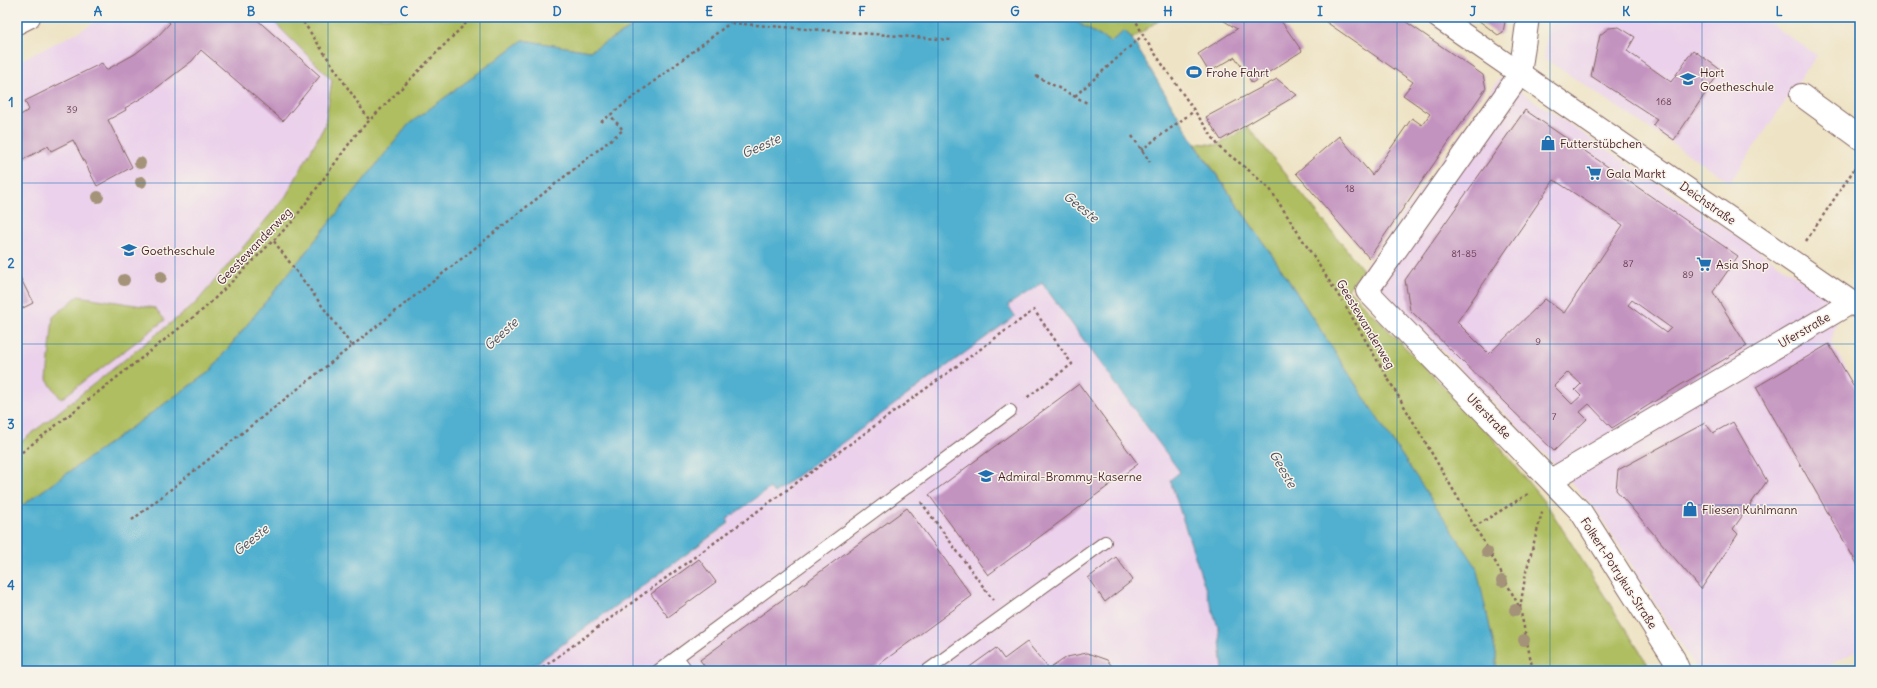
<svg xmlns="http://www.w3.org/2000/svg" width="1877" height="688" font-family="Delius,sans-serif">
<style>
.built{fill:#ebd1eb}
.green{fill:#afbe60;stroke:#7c6e46}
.water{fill:#51b0cf;stroke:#4e687d}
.building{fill:#c393bf;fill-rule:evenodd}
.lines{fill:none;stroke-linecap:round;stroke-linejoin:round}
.service-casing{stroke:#836461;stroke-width:14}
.minor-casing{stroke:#836461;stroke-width:24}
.secondary-casing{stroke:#836461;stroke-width:24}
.path{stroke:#836461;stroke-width:2.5;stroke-dasharray:3 3;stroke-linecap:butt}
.service{stroke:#fff;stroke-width:12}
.minor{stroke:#fff;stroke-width:22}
.secondary{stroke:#fff;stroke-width:22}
.tree{fill:#a49279}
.grid{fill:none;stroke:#1f6fb2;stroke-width:1;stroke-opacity:0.55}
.labels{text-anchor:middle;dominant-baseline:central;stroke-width:3;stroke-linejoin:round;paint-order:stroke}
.number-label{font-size:10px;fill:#683c50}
.poi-label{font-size:12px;fill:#4a1f2b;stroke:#f7f3e8;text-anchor:start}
.street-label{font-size:12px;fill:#4a1f2b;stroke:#f7f3e8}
.water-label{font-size:13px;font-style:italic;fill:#4c5264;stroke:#f7f3e8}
.neatline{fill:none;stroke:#1f6fb2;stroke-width:1.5}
.grid-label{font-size:13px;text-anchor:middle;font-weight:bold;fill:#1f6fb2}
</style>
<rect width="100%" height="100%" fill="#f7f3e8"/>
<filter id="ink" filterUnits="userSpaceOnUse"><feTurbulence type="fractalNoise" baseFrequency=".025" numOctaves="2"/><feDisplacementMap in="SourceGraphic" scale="8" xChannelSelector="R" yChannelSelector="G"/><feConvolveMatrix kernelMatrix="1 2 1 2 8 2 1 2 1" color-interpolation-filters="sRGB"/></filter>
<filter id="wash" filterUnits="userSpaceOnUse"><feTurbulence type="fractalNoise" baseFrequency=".012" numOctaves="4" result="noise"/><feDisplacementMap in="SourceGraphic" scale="16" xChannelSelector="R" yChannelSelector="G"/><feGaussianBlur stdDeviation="0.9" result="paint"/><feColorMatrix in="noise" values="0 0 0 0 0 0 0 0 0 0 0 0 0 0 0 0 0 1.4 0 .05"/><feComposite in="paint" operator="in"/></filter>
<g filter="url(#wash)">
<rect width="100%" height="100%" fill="#eee3c5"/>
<path class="built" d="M 103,17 L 269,17 L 332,80 L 325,125 L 286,196 L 196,303 L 17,445 L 17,62 L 82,30 Z
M 1550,17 L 1760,17 L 1817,55 L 1730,182 L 1544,58 Z
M 1500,78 L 1841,306 L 1831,343 L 1860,391 L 1860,649 L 1818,671 L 1698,671 L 1598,512 L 1551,460 L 1363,270 Z
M 1042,283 L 1180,472 L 1219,630 L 1223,671 L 526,671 L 729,524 L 727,519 L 770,488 L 774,492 L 1015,316 L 1008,305 Z"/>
<path class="green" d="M 269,17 L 650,17 L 590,51 L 523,40 L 409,124 L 209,372 L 17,509 L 17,445 L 196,303 L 286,196 L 325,125 L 332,80 Z
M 1068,17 L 1164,17 L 1132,39 L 1125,31 L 1110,42 Z
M 1248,127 L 1363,270 L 1348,289 L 1487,431 L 1549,508 L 1652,671 L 1496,671 L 1496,654 L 1475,566 L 1389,436 L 1274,258 L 1195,143 L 1218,145 Z
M 78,296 L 155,308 L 165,320 L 61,399 L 47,380 L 53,317 Z"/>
<path class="water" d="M 650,17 L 1068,17 L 1110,42 L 1125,31 L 1132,39 L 1197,147 L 1274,258 L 1389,436 L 1476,566 L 1496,654 L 1496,671 L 1223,671 L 1219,630 L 1170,480 L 1180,472 L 1042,283 L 1008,305 L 1015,316 L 774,493 L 770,488 L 727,519 L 729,523 L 526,671 L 17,671 L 17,509 L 209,372 L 409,124 L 523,40 L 590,51 Z"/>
<g id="blocks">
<path class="building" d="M 164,17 L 254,17 L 320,76 L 283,121 L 201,50 L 192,61 L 150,93 L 125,108 L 126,110 L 108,120 L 132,167 L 97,186 L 73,140 L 51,151 L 48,146 L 17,163 L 17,117 L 29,110 L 25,101 L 102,63 L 106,70 L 135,54 L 157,37 L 170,23 Z
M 1218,17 L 1270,17 L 1273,22 L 1279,18 L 1302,51 L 1252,83 L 1235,57 L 1209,72 L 1198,54 L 1237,29 Z
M 1319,17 L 1399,17 L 1483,75 L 1486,88 L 1369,258 L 1296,173 L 1339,136 L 1372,175 L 1412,118 L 1422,125 L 1430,114 L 1403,95 L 1413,82 Z
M 1474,17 L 1506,17 L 1503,32 L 1498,35 Z
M 1619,27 L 1635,37 L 1627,51 L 1671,82 L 1693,50 L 1721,70 L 1674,140 L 1653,125 L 1657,119 L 1591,76 L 1600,35 L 1609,28 Z
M 1277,79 L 1297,95 L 1221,140 L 1206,117 Z
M 1525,110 L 1738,256 L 1713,292 L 1747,346 L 1679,386 L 1612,428 L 1589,404 L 1580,412 L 1587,419 L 1554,451 L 1410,310 L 1405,280 ZM 1554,180 L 1623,225 L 1564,313 L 1545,299 L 1489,354 L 1457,322 ZM 1632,300 L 1671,328 L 1666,333 L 1628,305 ZM 1568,372 L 1581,384 L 1575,390 L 1581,396 L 1572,404 L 1554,386 Z
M 17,271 L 33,303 L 17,311 Z
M 1829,344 L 1856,390 L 1860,389 L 1860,569 L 1756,387 Z
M 1079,384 L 1138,464 L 988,575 L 929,495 Z
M 1733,422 L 1767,481 L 1733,529 L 1738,534 L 1701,589 L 1616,490 L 1618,470 L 1705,423 L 1713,433 Z
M 907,508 L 972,596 L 870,671 L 708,671 L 700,660 Z
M 1116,557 L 1133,580 L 1105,602 L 1088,578 Z
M 699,559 L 716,582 L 668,617 L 651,594 Z
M 1027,642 L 1049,669 L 1067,657 L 1087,653 L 1107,660 L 1116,671 L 964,671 L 996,648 L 1004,659 Z"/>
</g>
</g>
<g filter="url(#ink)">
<use href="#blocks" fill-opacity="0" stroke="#836461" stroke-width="1"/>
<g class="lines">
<g class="service-casing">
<path id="service" d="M 677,657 L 687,671
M 658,671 L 1010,411
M 927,671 L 1105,542"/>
</g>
<g class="minor-casing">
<path id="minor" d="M 1528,17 L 1520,74 L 1367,291 L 1581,512 L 1674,659 L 1679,671
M 1801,95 L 1860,138
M 1551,480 L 1852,302"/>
</g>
<g class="secondary-casing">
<path id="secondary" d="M 1438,17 L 1860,308
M 17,23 L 29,17"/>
</g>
<path class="path" d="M 300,17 L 370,121
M 738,17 L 730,23 L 952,40
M 1134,17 L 1145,39 L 1220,148 L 1245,167 L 1270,189 L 1342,301
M 1036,76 L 1089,104
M 1075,96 L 1143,35
M 601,122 L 730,23
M 1132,136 L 1150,162
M 1141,150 L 1194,111
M 1806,241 L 1859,162
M 1346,307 L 1492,556 L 1520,608 L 1533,671
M 352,346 L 623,130 L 610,115
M 17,456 L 205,308 L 292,222 L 357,133 L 472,17
M 921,502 L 993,600
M 132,520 L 352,346 L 273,240
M 1474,527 L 1528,494
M 1520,608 L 1526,572 L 1543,509
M 538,671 L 1034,310 L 1072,364 L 1025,399"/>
<use href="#service" class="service"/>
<use href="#minor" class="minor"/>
<use href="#secondary" class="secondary"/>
</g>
<g class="tree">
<circle cx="140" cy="163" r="6"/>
<circle cx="141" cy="182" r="6"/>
<circle cx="98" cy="197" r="6"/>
<circle cx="161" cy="277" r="6"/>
<circle cx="124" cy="280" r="6"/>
<circle cx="1487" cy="552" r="6"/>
<circle cx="1502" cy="581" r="6"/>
<circle cx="1515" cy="610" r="6"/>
<circle cx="1524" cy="640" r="6"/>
</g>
</g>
<path class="grid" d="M 175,17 L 175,671M 328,17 L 328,671M 480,17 L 480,671M 633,17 L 633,671M 786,17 L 786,671M 938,17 L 938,671M 1091,17 L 1091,671M 1244,17 L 1244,671M 1397,17 L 1397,671M 1550,17 L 1550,671M 1702,17 L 1702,671M 17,183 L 1860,183M 17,344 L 1860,344M 17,505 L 1860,505"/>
<defs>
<g id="stadium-bare" transform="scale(1.2)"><path d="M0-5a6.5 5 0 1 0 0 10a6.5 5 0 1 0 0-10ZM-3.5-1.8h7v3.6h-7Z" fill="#1f6fb2" stroke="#f7f3e8" stroke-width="2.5" paint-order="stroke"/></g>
<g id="school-bare" transform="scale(1.2)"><path d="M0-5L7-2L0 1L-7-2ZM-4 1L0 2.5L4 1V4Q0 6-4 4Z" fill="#1f6fb2" stroke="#f7f3e8" stroke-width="2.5" paint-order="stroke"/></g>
<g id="shop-bare" transform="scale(1.2)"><path d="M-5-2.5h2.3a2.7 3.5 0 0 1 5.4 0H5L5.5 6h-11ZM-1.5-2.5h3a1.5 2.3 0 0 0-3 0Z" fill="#1f6fb2" stroke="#f7f3e8" stroke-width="2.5" paint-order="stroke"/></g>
<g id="supermarket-bare" transform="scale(1.2)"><path d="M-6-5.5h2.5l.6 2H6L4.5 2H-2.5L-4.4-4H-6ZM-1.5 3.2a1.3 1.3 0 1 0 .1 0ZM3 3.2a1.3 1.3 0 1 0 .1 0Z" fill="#1f6fb2" stroke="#f7f3e8" stroke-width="2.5" paint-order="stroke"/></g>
<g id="university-bare" transform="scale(1.2)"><path d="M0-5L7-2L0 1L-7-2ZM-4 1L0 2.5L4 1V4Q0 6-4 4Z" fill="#1f6fb2" stroke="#f7f3e8" stroke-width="2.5" paint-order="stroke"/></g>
</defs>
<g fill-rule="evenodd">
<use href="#stadium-bare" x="1194" y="72"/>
<use href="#school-bare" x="1688" y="79"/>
<use href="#shop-bare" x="1548" y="143"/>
<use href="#supermarket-bare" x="1594" y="173"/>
<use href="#school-bare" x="129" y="250"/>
<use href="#supermarket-bare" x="1704" y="264"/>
<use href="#university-bare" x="986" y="476"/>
<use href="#shop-bare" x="1690" y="509"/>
</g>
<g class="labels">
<g class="number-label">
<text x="1664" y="101">168</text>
<text x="72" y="109">39</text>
<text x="1350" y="188">18</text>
<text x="1464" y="253">81-85</text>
<text x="1628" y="263">87</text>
<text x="1688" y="274">89</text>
<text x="1538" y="341">9</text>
<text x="1554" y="416">7</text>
</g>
<g class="poi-label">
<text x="1206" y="72">Frohe Fahrt</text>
<text x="1700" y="72">Hort<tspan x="1700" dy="14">Goetheschule</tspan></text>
<text x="1560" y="143">Futterstübchen</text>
<text x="1606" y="173">Gala Markt</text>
<text x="141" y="250">Goetheschule</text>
<text x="1716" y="264">Asia Shop</text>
<text x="998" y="476">Admiral-Brommy-Kaserne</text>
<text x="1702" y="509">Fliesen Kuhlmann</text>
</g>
<g class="street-label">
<text transform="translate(1708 203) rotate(35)">Deichstraße</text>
<text transform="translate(254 246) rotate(-46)">Geestewanderweg</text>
<text transform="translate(1366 324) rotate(59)">Geestewanderweg</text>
<text transform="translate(1804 330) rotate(-30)">Uferstraße</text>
<text transform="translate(1489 416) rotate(46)">Uferstraße</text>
<text transform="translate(1619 573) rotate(57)">Folkert-Potrykus-Straße</text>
</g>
<g class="water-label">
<text transform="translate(761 146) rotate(-24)">Geeste</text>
<text transform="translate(1081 207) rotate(39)">Geeste</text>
<text transform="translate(501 334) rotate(-42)">Geeste</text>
<text transform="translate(1283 469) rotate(60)">Geeste</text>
<text transform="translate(251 540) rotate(-39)">Geeste</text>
</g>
</g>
<rect width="1877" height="688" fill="none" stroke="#f7f3e8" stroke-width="44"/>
<rect x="22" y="22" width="1833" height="644" class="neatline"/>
<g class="grid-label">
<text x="98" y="16">A</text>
<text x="251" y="16">B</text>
<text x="404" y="16">C</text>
<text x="557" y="16">D</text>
<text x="709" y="16">E</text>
<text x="862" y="16">F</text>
<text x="1015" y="16">G</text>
<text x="1168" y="16">H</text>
<text x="1320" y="16">I</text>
<text x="1473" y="16">J</text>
<text x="1626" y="16">K</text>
<text x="1779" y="16">L</text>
<text x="11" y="107">1</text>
<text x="11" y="268">2</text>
<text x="11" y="429">3</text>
<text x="11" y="590">4</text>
</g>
</svg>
